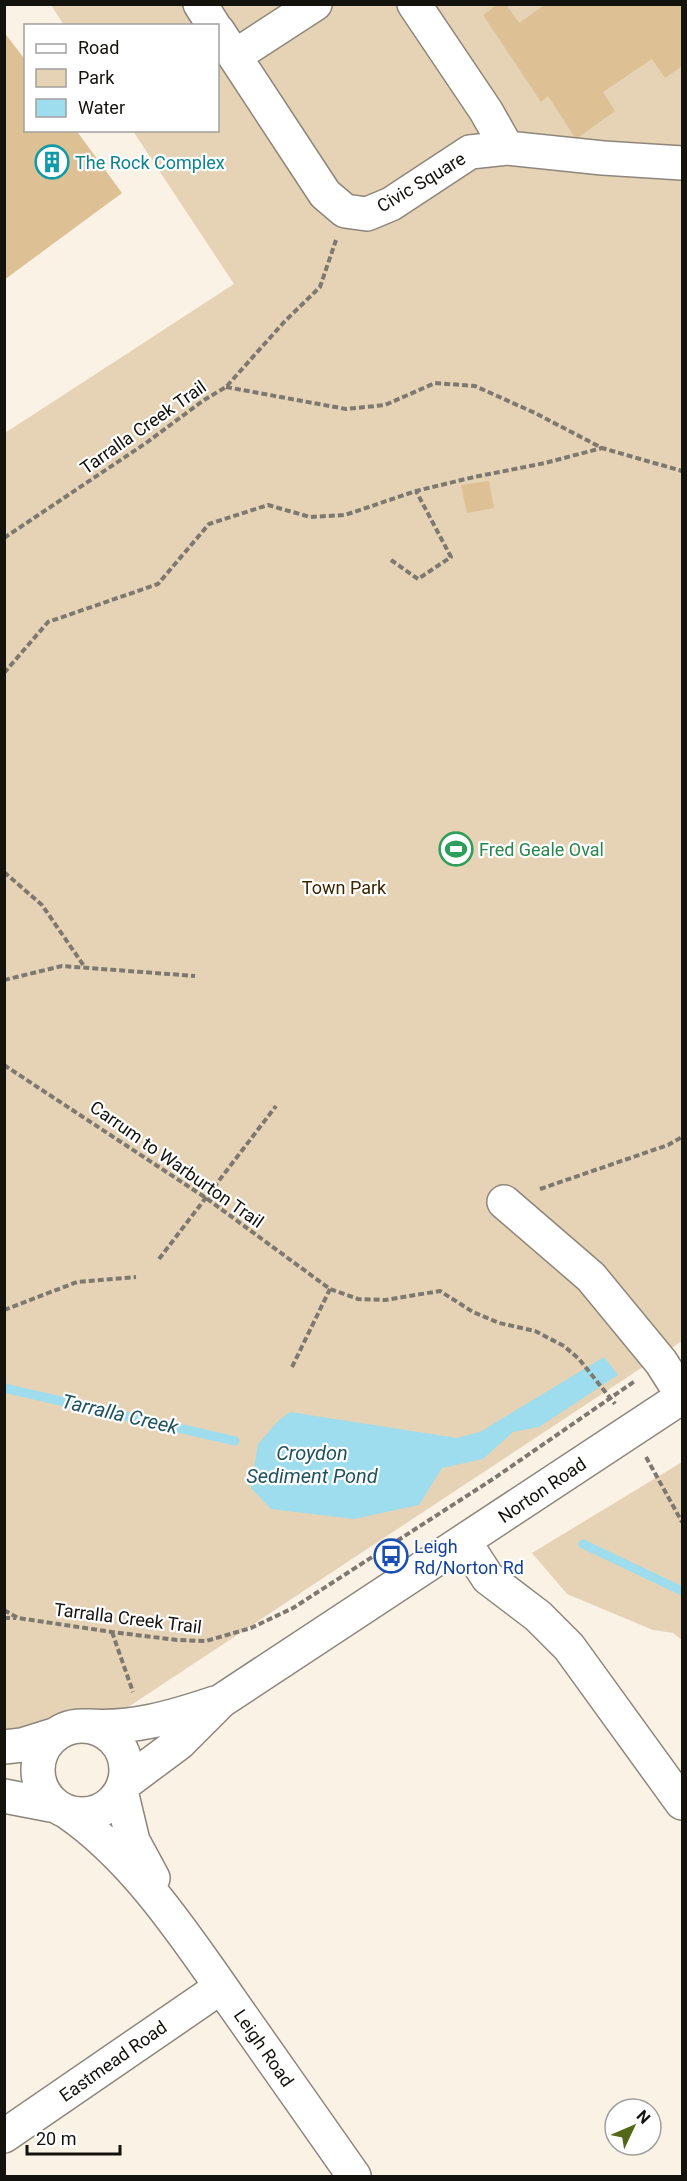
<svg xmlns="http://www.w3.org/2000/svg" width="687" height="2181" font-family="Roboto,sans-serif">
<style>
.green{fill:#e6d3b5}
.water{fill:#9ddded}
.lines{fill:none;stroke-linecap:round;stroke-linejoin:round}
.stream{stroke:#9ddded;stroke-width:9}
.building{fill:#ddc093}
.minor-casing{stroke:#8e867b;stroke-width:36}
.path{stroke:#7e7970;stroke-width:4;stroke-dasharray:6 3;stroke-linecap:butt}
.minor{stroke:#fff;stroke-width:33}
.labels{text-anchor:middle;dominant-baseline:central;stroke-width:4.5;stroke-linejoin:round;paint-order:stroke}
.culture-label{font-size:18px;fill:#0d838f;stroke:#fff;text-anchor:start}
.street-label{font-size:18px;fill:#14120d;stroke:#fff}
.leisure-label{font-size:18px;fill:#27864d;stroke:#fff;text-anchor:start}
.park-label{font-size:18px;fill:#3a2601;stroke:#fff}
.transit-label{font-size:18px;fill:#164399;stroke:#fff;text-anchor:start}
.water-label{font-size:20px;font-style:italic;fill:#1e535f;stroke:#fff}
</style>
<rect width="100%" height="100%" fill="#faf2e5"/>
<path class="green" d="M 51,5 L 682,5 L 682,1341 L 125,1709 L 69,1711 L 25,1729 L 5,1731 L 5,433 L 234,284 L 133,131 L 218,130 L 218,26 L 64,25 Z
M 682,1462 L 682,1640 L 673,1633 L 653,1630 L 567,1594 L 532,1553 Z"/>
<path class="water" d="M 604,1357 L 618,1375 L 539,1427 L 513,1432 L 483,1459 L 442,1468 L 419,1505 L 354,1519 L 271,1509 L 251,1488 L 258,1444 L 278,1421 L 290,1412 L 457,1438 L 480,1432 Z"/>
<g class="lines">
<path class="stream" d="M 4,1388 L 235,1441
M 583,1544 L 682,1591"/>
</g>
<path class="building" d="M 498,4 L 506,4 L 519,23 L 546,4 L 682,4 L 682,66 L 665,78 L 652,59 L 603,92 L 615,111 L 576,139 L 548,96 L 541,102 L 483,15 Z
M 4,32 L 26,61 L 26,130 L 76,130 L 122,193 L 4,280 Z
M 489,481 L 494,508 L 467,513 L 461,485 Z"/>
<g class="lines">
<g class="minor-casing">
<path id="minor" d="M 200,4 L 214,26
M 414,4 L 486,111 L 507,148
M 218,31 L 325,194 L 345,211 L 367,214 L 391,204 L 470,152 L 507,148 L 603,158 L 682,163
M 235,56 L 315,4
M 504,1202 L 591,1277 L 661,1362 L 682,1395
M 464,1541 L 488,1578 L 538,1616 L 569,1647 L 682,1803
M 88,1726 C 133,1729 173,1717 215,1703
M38 1770a44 44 0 1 1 88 0a44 44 0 1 1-88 0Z
M 4,1747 L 22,1745 L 54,1735
M 124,1784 L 179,1743 L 221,1701 L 682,1397
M 121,1791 L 133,1841 L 153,1878
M 4,1796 L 56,1806
M 67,1812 C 134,1858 185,1935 231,2001 C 272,2059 313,2118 354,2176
M 4,2136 L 221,1987"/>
</g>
<path class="path" d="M 226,387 L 346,409 L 385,405 L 435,383 L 475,386 L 535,413 L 602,448 L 682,471
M 4,538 L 146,443 L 204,400 L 226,387 L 285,321 L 320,287 L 336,240
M 391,560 L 418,579 L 451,557 L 416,491
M 4,673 L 48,622 L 158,584 L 209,524 L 268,505 L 310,517 L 345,515 L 416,491 L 474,477 L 545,463 L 602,448
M 4,872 L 42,905 L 84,966
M 4,980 L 62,966 L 195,976
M 4,1065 L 206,1198 L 330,1289 L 358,1299 L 385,1300 L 440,1291 L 473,1312 L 499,1323 L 535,1331 L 564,1346 L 579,1359 L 615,1404
M 540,1189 L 668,1145 L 682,1137
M 159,1259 L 276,1106
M 4,1310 L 77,1282 L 136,1277
M 292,1367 L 330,1289
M 646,1457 L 682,1522
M 4,1610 L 18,1618 L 112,1632 L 177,1640 L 206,1641 L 251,1628 L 293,1608 L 493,1479 L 635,1381
M 4,1618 L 16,1618
M 112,1632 L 133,1692"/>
<use href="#minor" class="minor"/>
</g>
<defs>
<g id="building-ring" transform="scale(1.725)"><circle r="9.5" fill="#fff" stroke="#0f9aa8" stroke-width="1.5"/><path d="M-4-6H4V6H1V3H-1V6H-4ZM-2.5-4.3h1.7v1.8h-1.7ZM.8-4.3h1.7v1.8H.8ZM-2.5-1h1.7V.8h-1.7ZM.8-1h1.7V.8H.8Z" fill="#0f9aa8"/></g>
<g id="stadium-ring" transform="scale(1.725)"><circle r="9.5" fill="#fff" stroke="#2e9e5b" stroke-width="1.5"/><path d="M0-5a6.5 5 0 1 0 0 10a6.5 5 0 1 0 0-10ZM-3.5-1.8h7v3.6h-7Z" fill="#2e9e5b"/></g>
<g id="bus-ring" transform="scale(1.725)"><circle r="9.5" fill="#fff" stroke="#1a4fb4" stroke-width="1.5"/><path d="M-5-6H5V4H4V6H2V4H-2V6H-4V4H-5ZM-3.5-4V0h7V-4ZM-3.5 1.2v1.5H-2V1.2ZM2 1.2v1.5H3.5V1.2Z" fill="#1a4fb4"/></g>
</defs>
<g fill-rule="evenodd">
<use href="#building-ring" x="52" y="162"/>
<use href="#stadium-ring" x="456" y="849"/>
<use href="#bus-ring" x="391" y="1556"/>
</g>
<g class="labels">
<g class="culture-label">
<text x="75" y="162">The Rock Complex</text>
</g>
<g class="street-label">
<text transform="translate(421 182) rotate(-31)">Civic Square</text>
<text transform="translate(143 427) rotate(-35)">Tarralla Creek Trail</text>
<text transform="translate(177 1164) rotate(35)">Carrum to Warburton Trail</text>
<text transform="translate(542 1490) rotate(-34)">Norton Road</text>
<text transform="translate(128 1618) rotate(7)">Tarralla Creek Trail</text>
<text transform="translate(264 2048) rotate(55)">Leigh Road</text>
<text transform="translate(113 2061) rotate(-35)">Eastmead Road</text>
</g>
<g class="leisure-label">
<text x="479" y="849">Fred Geale Oval</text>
</g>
<g class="park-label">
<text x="344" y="887">Town Park</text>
</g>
<g class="transit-label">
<text x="414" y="1546">Leigh<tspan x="414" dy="21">Rd/Norton Rd</tspan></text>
</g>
<g class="water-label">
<text transform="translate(120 1414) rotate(13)">Tarralla Creek</text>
<text x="312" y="1453">Croydon<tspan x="312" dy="23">Sediment Pond</tspan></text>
</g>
</g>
<rect width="687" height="2181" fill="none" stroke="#14120d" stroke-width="12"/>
<rect x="24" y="24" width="195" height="108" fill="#ffffff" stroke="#a1a09e" stroke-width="1.5"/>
<rect x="36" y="44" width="30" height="9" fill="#ffffff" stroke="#a1a09e" stroke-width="1.5"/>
<text x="78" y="54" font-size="18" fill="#14120d">Road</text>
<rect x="36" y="69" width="30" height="18" fill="#e6d3b5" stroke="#a1a09e" stroke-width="1.5"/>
<text x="78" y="84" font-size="18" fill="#14120d">Park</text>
<rect x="36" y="99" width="30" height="18" fill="#9ddded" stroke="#a1a09e" stroke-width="1.5"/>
<text x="78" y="114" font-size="18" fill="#14120d">Water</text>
<g transform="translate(633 2127) rotate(46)"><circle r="28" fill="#ffffff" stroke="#a1a09e" stroke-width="1.5"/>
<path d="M0-4.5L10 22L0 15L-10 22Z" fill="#526816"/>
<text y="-9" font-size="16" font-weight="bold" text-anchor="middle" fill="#14120d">N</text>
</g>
<path d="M27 2145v9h93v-9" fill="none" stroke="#14120d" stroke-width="3"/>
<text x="36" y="2145" font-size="18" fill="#14120d" stroke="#ffffff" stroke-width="4.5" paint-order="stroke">20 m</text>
</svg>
